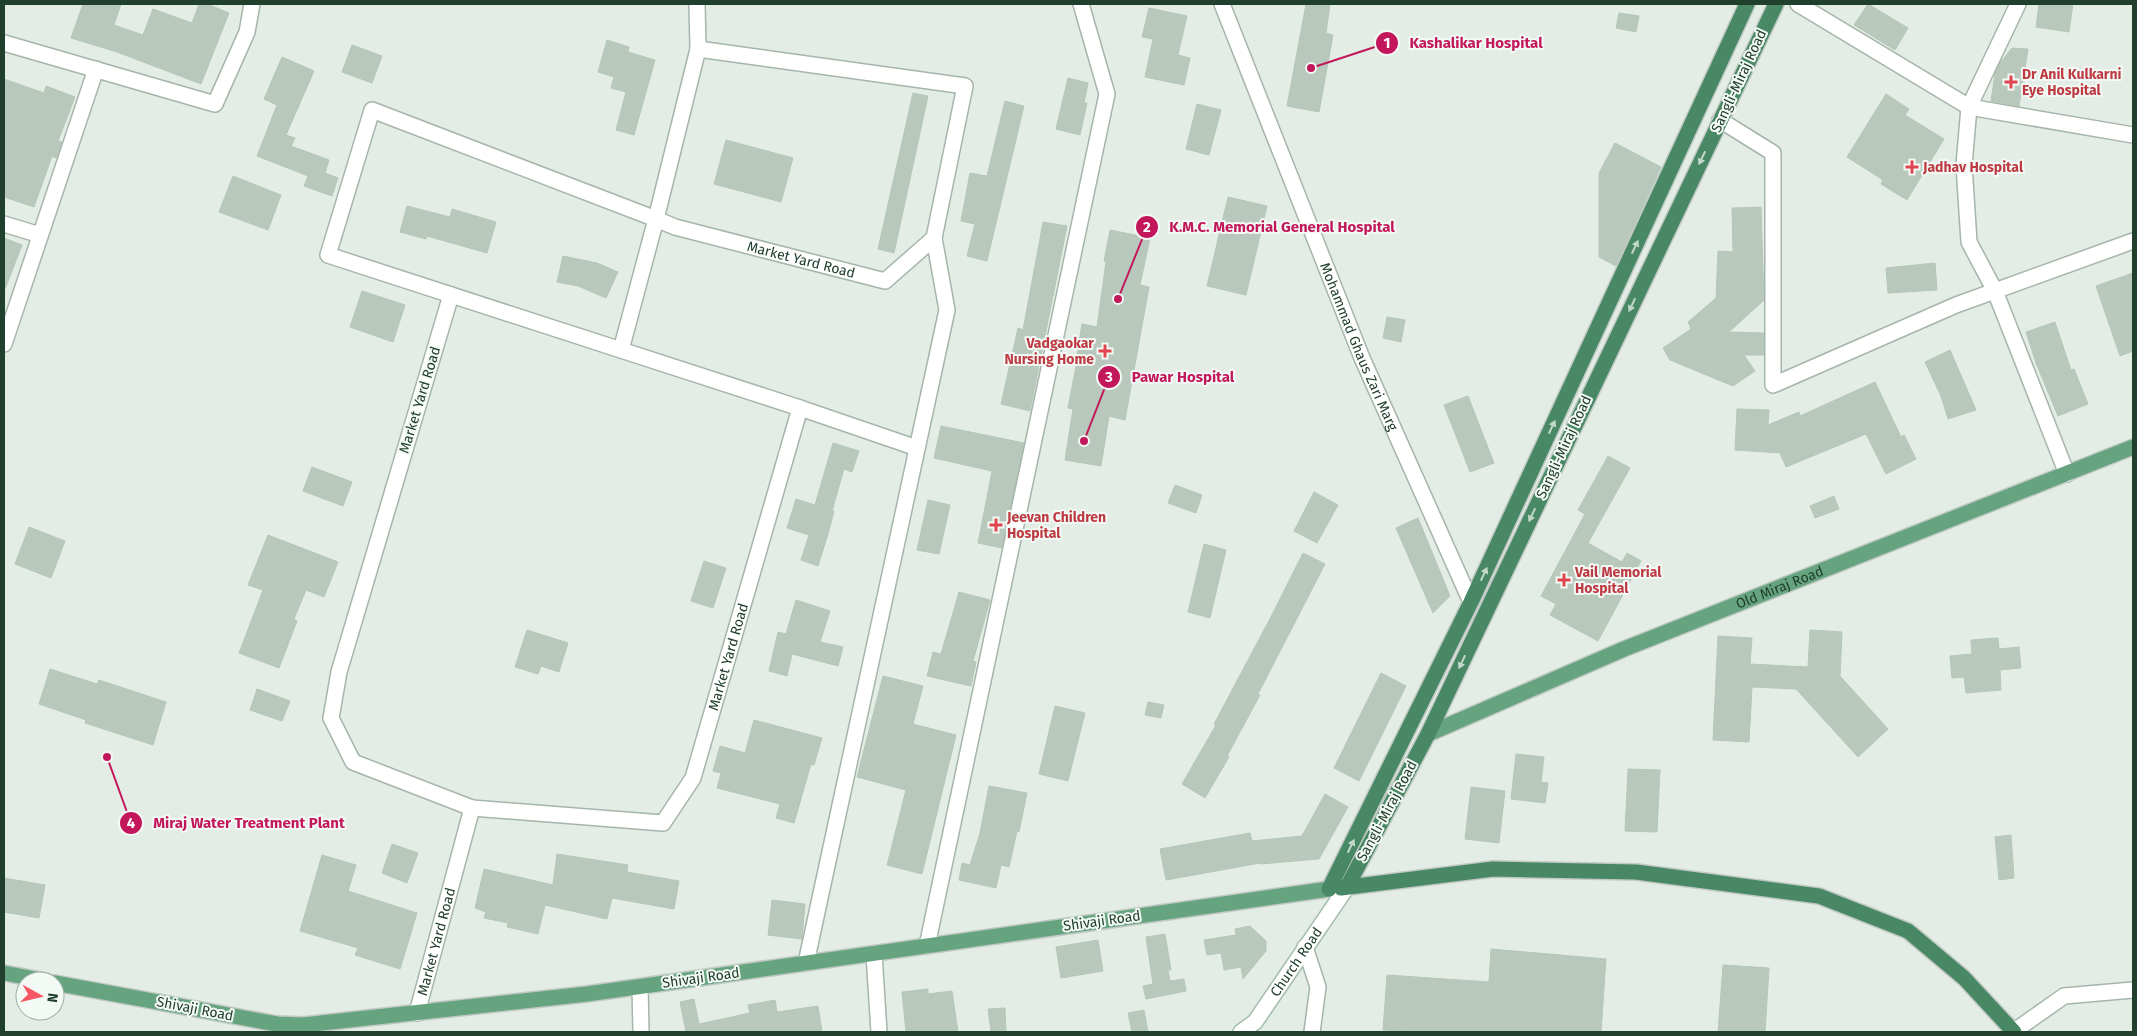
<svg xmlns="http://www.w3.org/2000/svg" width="2137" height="1036" font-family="'Fira Sans',sans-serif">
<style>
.building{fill:#b8c8bd;stroke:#b5c7b9}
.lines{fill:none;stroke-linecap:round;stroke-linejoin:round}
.minor-casing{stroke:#a5b5aa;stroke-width:18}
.tertiary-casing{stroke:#a5b5aa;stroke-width:18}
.secondary-casing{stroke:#a3bcac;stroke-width:18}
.primary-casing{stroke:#c1c9c4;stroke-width:18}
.trunk-casing{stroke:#c1c9c4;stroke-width:18}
.minor{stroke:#fff;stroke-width:15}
.tertiary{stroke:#fff;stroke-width:15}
.secondary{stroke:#fff;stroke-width:15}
.primary{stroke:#65a47f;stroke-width:15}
.trunk{stroke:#488864;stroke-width:15}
.oneway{fill:#c0d7c9}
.health-dot{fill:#e0444e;stroke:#f3f9f4;stroke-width:2}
.labels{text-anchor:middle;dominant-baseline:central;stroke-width:4;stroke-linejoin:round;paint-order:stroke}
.health-label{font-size:14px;font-weight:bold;fill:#be3a42;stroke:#f3f9f4;text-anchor:start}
.street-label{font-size:14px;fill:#213f2d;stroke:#f3f9f4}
.leader{fill:none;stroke:#c2185b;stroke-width:2}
.callout-dot{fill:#c2185b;stroke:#f3f9f4;stroke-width:2}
.mark-label{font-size:15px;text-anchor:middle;font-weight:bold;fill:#fff}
.callout-label{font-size:15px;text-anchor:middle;font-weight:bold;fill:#c2185b;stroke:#f3f9f4;stroke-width:4;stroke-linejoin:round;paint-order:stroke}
</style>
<rect width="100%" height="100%" fill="#e3ede5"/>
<path class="building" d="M 83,4 L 121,4 L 114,25 L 143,35 L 153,9 L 192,23 L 199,4 L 207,4 L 229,13 L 201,84 L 117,52 L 71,38 Z
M 1306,4 L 1330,4 L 1326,33 L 1333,35 L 1319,112 L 1287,106 Z
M 1868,4 L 1908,28 L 1895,50 L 1854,25 Z
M 2039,4 L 2073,4 L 2069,32 L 2036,27 Z
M 1149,8 L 1187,16 L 1178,55 L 1190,58 L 1184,85 L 1145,77 L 1153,39 L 1142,37 Z
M 1619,13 L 1639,16 L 1636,32 L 1616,28 Z
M 607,40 L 629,47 L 628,52 L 655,60 L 634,135 L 616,130 L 626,92 L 611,88 L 614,77 L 598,72 Z
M 352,45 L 382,56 L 372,83 L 342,72 Z
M 2012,48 L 2028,49 L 2019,106 L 1991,101 L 1995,74 L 2000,63 Z
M 282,57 L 314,71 L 286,135 L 295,138 L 291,146 L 329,160 L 325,173 L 338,178 L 332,196 L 304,186 L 308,176 L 257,156 L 277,105 L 264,99 Z
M 1068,78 L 1088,83 L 1084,103 L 1087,103 L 1080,135 L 1056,129 Z
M 4,79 L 44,93 L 46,86 L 75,97 L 58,141 L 62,142 L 56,158 L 52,156 L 34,207 L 4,197 Z
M 913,93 L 928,96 L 894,253 L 878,249 Z
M 1886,94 L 1909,109 L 1905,115 L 1944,139 L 1907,200 L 1881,184 L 1883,180 L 1847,157 Z
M 1005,101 L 1024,106 L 987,261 L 967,256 L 975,224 L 961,221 L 970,173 L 987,176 Z
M 1197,104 L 1221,110 L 1209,155 L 1186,149 Z
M 726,140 L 793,158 L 781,202 L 714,184 Z
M 1615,143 L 1661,167 L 1616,266 L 1599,257 L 1599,173 Z
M 233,176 L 281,195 L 268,230 L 219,212 Z
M 1228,197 L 1267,206 L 1246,295 L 1207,286 Z
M 407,206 L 450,217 L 452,209 L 496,222 L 487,253 L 427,236 L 426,239 L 400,232 Z
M 1761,207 L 1764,300 L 1729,332 L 1764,333 L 1764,355 L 1744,355 L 1755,371 L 1733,386 L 1670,360 L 1663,348 L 1691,329 L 1688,322 L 1716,298 L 1718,251 L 1733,252 L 1732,208 Z
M 1043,222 L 1067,226 L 1030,411 L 1001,404 L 1018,328 L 1023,330 Z
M 1110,230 L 1150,238 L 1140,285 L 1149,287 L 1125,420 L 1109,416 L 1101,466 L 1065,460 L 1073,409 L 1068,408 L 1077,361 L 1076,361 L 1082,324 L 1097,327 L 1106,262 L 1104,261 Z
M 4,238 L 22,245 L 5,289 L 4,289 Z
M 563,256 L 597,263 L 618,272 L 606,298 L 578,286 L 557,282 Z
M 1935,263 L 1937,290 L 1888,293 L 1886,268 Z
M 2133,273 L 2133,351 L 2120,356 L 2096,286 Z
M 362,291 L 405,305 L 393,342 L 350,327 Z
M 1387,317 L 1405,320 L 1401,342 L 1383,338 Z
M 2055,322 L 2071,370 L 2074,369 L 2088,404 L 2058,416 L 2036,363 L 2026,332 Z
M 1950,350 L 1976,410 L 1948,419 L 1941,396 L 1925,362 Z
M 1875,382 L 1901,437 L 1904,435 L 1916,459 L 1886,474 L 1866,434 L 1786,467 L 1780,453 L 1735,450 L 1737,409 L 1769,410 L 1768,425 L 1799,412 L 1800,416 Z
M 1468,396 L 1494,463 L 1470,472 L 1444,405 Z
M 941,426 L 1024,443 L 1002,548 L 978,543 L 992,471 L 934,458 Z
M 833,443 L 859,451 L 852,472 L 844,469 L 832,511 L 834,511 L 828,534 L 818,566 L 801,560 L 809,535 L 787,528 L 796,499 L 815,505 Z
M 1608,456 L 1630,468 L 1588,543 L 1622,562 L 1627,553 L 1641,561 L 1598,641 L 1550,615 L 1556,604 L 1541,596 L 1585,514 L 1578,510 Z
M 312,467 L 352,482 L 343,506 L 303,491 Z
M 1175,485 L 1202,495 L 1196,513 L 1168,503 Z
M 1314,492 L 1338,505 L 1317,543 L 1294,531 Z
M 1834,496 L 1839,509 L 1815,518 L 1810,506 Z
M 928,500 L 950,505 L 939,554 L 917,550 Z
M 1418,518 L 1450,596 L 1433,613 L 1396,528 Z
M 29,527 L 65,541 L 51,578 L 15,564 Z
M 268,535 L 338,562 L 324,597 L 306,590 L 294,619 L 297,621 L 279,668 L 239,653 L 263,590 L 248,585 Z
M 1204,544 L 1226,550 L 1210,618 L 1188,612 Z
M 1303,553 L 1325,564 L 1258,694 L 1260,695 L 1227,756 L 1229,757 L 1205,798 L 1182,784 L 1216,725 L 1214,724 L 1273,613 Z
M 704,561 L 726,568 L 713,608 L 691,601 Z
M 959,592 L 990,600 L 973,661 L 976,662 L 971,686 L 927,676 L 933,652 L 941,654 Z
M 796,600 L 830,611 L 820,642 L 843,647 L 838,666 L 792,654 L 787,676 L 769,671 L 778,632 L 786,634 Z
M 527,630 L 568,643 L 559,672 L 541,666 L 538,674 L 515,667 Z
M 1810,630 L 1842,632 L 1840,676 L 1888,729 L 1858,757 L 1796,689 L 1752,687 L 1749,742 L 1713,740 L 1718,636 L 1752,638 L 1750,664 L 1808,667 Z
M 1998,638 L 1999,649 L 2019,647 L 2021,668 L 2000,670 L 2001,690 L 1966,693 L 1964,677 L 1952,678 L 1950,656 L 1972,654 L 1971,640 Z
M 50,669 L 97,684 L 99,680 L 166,702 L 153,745 L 85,723 L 86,720 L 39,704 Z
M 1381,673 L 1406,686 L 1359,781 L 1334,768 Z
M 883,676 L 923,686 L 913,724 L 956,735 L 922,874 L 887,865 L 906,790 L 857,777 Z
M 257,689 L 290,701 L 282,721 L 250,710 Z
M 1148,702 L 1164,705 L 1161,718 L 1145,715 Z
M 1055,706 L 1085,713 L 1068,781 L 1039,774 Z
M 754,720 L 822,738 L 814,765 L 811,764 L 794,823 L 776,818 L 780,804 L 717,788 L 721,773 L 713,771 L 720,746 L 745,753 Z
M 1516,754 L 1544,757 L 1541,782 L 1548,783 L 1545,803 L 1511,799 Z
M 1628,769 L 1660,770 L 1657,832 L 1625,831 Z
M 989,786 L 1027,793 L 1019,832 L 1017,831 L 1009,867 L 1001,865 L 996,888 L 959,880 L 962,863 L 970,865 L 980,833 Z
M 1471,787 L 1505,791 L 1499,843 L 1465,839 Z
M 1325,794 L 1348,807 L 1319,859 L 1260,864 L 1260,863 L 1166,880 L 1160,849 L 1250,833 L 1252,841 L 1302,836 Z
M 2011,835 L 2014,878 L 1999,880 L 1995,837 Z
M 392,844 L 418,853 L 407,883 L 382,873 Z
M 557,854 L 628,865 L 627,872 L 679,881 L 674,909 L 612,898 L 607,919 L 545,905 L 538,934 L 507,927 L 508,923 L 484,918 L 486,912 L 475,908 L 484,869 L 553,885 Z
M 322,855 L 356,865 L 348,891 L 417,913 L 400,969 L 355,955 L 358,948 L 300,931 Z
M 4,878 L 45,885 L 39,918 L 4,912 Z
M 772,900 L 805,904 L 802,939 L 768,935 Z
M 1250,926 L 1266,941 L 1266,951 L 1243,979 L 1241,967 L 1224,970 L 1221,953 L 1207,955 L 1204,940 L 1236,935 L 1235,929 Z
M 1165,934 L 1171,970 L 1168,970 L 1170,981 L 1184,979 L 1186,991 L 1146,999 L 1143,986 L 1153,984 L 1146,937 Z
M 1098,940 L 1103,971 L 1061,978 L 1056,947 Z
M 1491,949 L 1606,959 L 1601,1032 L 1420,1032 L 1383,1030 L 1387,975 L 1489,982 Z
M 1723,965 L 1769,968 L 1765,1032 L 1718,1032 Z
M 928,989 L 928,994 L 952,991 L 958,1032 L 906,1032 L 902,992 Z
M 694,999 L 699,1024 L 750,1013 L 748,1005 L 775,1000 L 777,1012 L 818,1006 L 822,1032 L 686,1032 L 680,1002 Z
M 1005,1008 L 1006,1032 L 991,1032 L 988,1009 Z
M 1144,1010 L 1148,1032 L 1132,1032 L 1128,1013 Z"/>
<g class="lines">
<g class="minor-casing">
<g id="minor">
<path id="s1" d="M 697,4 L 698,49 L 656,219 L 675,227 L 885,281 L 934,238"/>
<path id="s2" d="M 1222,4 L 1362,358 L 1471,602"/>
<path d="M 1798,4 L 1969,107 L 2018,4"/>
<path d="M 4,43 L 215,104 L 247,32 L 252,4"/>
<path d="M 698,49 L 965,86 L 934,238 L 947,310 L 806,963"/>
<path d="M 1720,120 L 1773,153 L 1773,385 L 1956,305 L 2133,241"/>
<path d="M 4,224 L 40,235"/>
<path d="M 451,295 L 339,672 L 331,718 L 353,762 L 472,808"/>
<path d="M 4,344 L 96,69"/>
<path d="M 800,408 L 917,448"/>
<path d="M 2067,474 L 1995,291 L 1969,242 L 1964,165 L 1969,107 L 2133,135"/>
<path d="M 927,946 L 1107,94 L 1081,4"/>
<path d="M 874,954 L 879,1032"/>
<path d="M 640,987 L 641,1032"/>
<path id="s3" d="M 417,1013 L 472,808 L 663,823 L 693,778 L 800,408 L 621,350 L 656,219 L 372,110 L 328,255 L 621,350"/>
<path d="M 2013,1032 L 2064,996 L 2133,990"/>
</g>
</g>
<g class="tertiary-casing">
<path id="tertiary" d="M 1305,947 L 1318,987 L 1312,1032"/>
</g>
<g class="secondary-casing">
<g id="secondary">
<path id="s4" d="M 1241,1032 L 1255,1022 L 1347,887"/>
</g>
</g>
<g class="primary-casing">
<g id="primary">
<path id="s5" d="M 1428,734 L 1624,649 L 2133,447"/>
<path d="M 4,973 L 46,981"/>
<path d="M 55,983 L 277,1024 L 303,1025 L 587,994 L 1329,889"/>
</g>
</g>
<g class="trunk-casing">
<path id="trunk" d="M 1347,887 L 1428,734 L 1776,4
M 1341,888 L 1493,869 L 1636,872 L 1819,896 L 1908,931 L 1964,978 L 2014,1032
M 1329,889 L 1471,602 L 1747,4"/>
</g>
<use href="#minor" class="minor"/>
<use href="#tertiary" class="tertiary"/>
<use href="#secondary" class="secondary"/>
<use href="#primary" class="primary"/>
<use href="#trunk" class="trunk"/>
</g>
<defs><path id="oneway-solid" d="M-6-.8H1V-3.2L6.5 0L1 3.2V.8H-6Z" transform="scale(1.25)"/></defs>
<g class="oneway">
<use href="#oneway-solid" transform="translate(1702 158) rotate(115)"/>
<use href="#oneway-solid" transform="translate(1635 247) rotate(-65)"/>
<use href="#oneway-solid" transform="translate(1632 305) rotate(115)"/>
<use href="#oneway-solid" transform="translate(1552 427) rotate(-65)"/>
<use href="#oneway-solid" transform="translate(1532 515) rotate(115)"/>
<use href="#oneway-solid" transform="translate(1484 574) rotate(-65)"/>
<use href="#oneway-solid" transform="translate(1462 662) rotate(115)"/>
<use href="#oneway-solid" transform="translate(1351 846) rotate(-64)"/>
</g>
<g class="health-dot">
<path d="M2008.5 74.5h5v5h5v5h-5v5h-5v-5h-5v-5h5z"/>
<path d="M1909.5 159.5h5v5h5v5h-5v5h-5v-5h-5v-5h5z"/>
<path d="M1102.5 343.5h5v5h5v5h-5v5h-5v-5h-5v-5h5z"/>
<path d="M993.5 517.5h5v5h5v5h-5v5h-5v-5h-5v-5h5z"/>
<path d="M1561.5 572.5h5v5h5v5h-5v5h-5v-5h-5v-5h5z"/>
</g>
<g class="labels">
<g class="health-label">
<text x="2022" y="74">Dr Anil Kulkarni<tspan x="2022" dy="16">Eye Hospital</tspan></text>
<text x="1923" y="167">Jadhav Hospital</text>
<text x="1094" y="343" text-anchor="end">Vadgaokar<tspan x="1094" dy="16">Nursing Home</tspan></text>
<text x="1007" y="517">Jeevan Children<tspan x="1007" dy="16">Hospital</tspan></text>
<text x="1575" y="572">Vail Memorial<tspan x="1575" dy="16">Hospital</tspan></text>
</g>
<g class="street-label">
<text transform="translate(1739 81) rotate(-65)">Sangli-Miraj Road</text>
<text stroke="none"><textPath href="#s1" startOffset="371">Market Yard Road</textPath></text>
<text stroke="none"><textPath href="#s2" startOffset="369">Mohammad Ghaus Zari Marg</textPath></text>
<text transform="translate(420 400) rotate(-73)">Market Yard Road</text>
<text transform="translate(1564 447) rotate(-65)">Sangli-Miraj Road</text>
<text stroke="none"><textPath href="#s5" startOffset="381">Old Miraj Road</textPath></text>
<text stroke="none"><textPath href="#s3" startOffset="584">Market Yard Road</textPath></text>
<text transform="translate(1387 811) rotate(-62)">Sangli-Miraj Road</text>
<text transform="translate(1102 921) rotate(-8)">Shivaji Road</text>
<text stroke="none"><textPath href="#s3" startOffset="74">Market Yard Road</textPath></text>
<text stroke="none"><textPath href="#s4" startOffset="90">Church Road</textPath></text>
<text transform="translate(701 978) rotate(-8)">Shivaji Road</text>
<text transform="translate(195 1009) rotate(11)">Shivaji Road</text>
</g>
</g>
<path class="leader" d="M1311 68L1387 43M1118 299L1147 227M1084 441L1109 377M107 757L131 823"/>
<g class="callout-dot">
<circle cx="1311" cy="68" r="5"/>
<circle cx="1118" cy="299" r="5"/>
<circle cx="1084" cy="441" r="5"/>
<circle cx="107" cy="757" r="5"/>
<circle cx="1387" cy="43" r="12"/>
<circle cx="1147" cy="227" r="12"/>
<circle cx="1109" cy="377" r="12"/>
<circle cx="131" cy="823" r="12"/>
</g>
<g class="mark-label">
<text x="1387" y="48">1</text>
<text x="1147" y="232">2</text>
<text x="1109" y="382">3</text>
<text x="131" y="828">4</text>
</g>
<g class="callout-label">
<text x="1476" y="48">Kashalikar Hospital</text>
<text x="1282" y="232">K.M.C. Memorial General Hospital</text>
<text x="1183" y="382">Pawar Hospital</text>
<text x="249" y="828">Miraj Water Treatment Plant</text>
</g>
<rect width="2137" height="1036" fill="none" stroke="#213f2d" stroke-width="10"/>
<g transform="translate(40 996) rotate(98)"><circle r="24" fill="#f3f9f4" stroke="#9fafa4"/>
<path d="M0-4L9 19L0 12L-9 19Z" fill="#f75764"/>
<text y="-8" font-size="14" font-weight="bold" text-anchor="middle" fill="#213f2d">N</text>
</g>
</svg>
